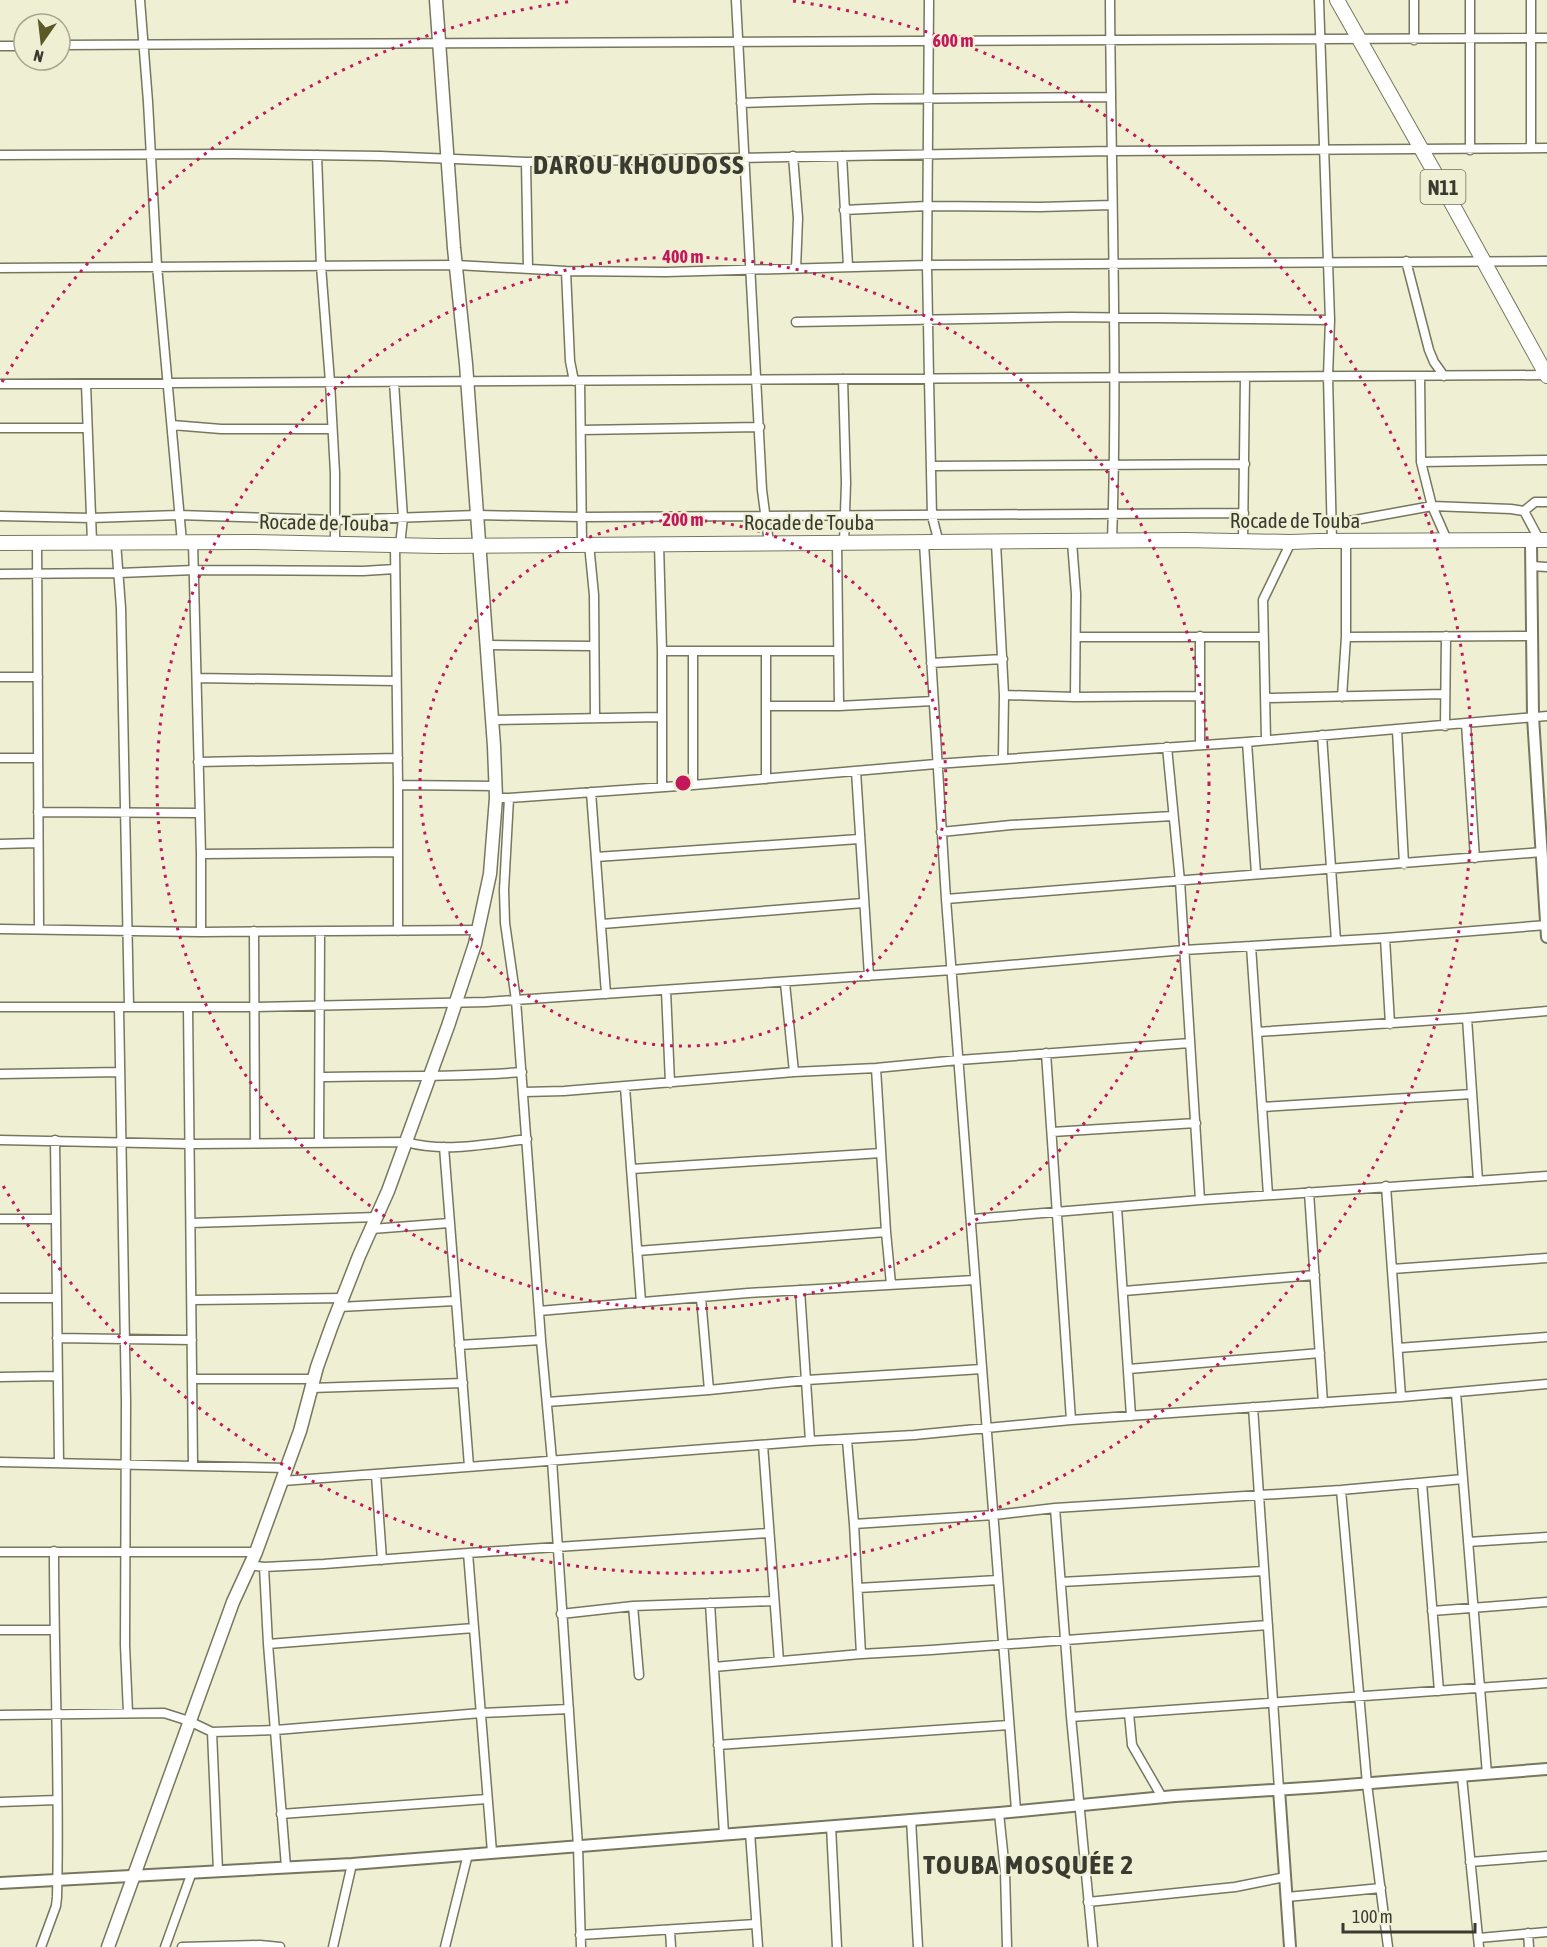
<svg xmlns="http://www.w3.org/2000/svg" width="1547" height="1947" font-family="'Asap Condensed',sans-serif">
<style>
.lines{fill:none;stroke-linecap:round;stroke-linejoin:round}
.minor-casing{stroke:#77775f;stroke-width:11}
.tertiary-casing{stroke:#77775f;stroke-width:14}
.secondary-casing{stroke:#77775f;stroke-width:15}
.primary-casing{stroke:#77775f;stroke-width:16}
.minor{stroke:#fff;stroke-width:8}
.tertiary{stroke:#fff;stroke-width:10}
.secondary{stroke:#fff;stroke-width:12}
.primary{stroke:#fff;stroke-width:14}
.ring{fill:none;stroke:#c2185b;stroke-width:3;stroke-dasharray:3 6}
.labels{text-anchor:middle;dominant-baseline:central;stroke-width:4.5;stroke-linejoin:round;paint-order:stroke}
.shield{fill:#efefd4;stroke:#707061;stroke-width:1.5}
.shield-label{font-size:20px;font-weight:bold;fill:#3a3a30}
.street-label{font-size:21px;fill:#3a3a30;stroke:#efefd4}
.district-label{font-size:27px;font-weight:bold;letter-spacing:1.5px;fill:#3a3a30;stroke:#efefd4}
.centre{fill:#c2185b;stroke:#efefd4;stroke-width:3}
.ring-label{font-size:18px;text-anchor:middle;font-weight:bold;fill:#c2185b;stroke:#efefd4;stroke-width:4.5;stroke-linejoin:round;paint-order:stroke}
</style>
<rect width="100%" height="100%" fill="#efefd4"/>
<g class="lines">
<g class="minor-casing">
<path id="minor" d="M 140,0 L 148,102 L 157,266 L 182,542
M 736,0 L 762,490 L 769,543
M 929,0 L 927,265 L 929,379 L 932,516 L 939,543
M 1110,0 C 1111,180 1118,361 1112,541
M 1319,0 L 1330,320 L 1328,376 L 1332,541
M 1470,0 L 1470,150
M 1414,40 L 1414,0
M 60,45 L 1547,38
M 0,46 L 24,46
M 741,103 L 872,99 L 1110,97
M 1531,148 L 1531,0
M 0,155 L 234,154 L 380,156 L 526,162 L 1111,151 L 1547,148
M 317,155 L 321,266 L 330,382 L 335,473 L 335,543
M 793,156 L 798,218 L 796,269
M 842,156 L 848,266
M 526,162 L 528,268
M 844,210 L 927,206 L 1040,207 L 1112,205
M 1406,261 L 1429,350 L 1434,362 L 1444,376
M 0,268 L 456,265 L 566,271 L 666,272 L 927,265 L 1547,261
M 566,271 L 570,361 L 574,381
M 796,322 L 1070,317 L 1330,320
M 1420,376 L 1421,462 L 1432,506 L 1447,540
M 843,379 L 846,483 L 844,543
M 580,381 L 582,544
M 394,382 L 403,518 L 400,545
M 0,384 L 1547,375
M 86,384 L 92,542
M 172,425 L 221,429 L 332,429
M 0,428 L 87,428
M 581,430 L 760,427
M 1421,462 L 1547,460
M 932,466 L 1245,464
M 1524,511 L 1535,502 L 1547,502
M 0,516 L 91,518 L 179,515 L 336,520 L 477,515 L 582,517 L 1244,513
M 1333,524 L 1432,506 L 1511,509 L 1524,511 L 1540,541
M 1243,541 L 1245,377
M 37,542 L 39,929
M 116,542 L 121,608 L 129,1007
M 193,542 L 201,854 L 201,932
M 1072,542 L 1076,594 L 1075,697
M 837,543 L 839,706
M 924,543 L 946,899 L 1016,1810
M 996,543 L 1004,695 L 1003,759
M 589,544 L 594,595 L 595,718
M 659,544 L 662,651 L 662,787
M 395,545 L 398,785 L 398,931
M 1531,566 L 1547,567
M 0,574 L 119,573 L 194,570 L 363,571 L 395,569
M 1077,637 L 1263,637
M 1346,637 L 1532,636
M 487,645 L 594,646
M 662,651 L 838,651
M 766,651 L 766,779
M 931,663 L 1003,659
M 0,677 L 38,677
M 197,678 L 396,681
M 1004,695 L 1075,697 L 1200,696
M 1342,697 L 1346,637 L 1346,541
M 1266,698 L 1445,694
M 766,706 L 839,706 L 933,701
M 492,720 L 661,717
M 1466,724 L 1475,858
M 1445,726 L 1446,636
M 1397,730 L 1404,864
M 1322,735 L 1336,941
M 1266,740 L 1263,600 L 1291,542
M 1247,742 L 1256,874
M 1200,744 L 1200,636
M 1167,747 L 1180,881 L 1200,1200
M 0,758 L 38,758
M 198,762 L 398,758
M 856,771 L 869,976
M 398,785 L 496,786
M 693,785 L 693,651
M 591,792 L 606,994
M 496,798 L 509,798 L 693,785 L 936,764 L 1247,742 L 1547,716
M 509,798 L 504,890 L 505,923 L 516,1000 L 541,1340 L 552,1460 L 578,1846 L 581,1947
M 38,812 L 199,813
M 941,832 L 1011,825 L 1173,816
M 0,844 L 37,843
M 201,854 L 397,852
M 596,857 L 859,839
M 946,899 L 1542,852
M 602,924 L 863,903
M 0,929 L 201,932 L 479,930
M 254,931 L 255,1143
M 1385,938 L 1390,1024
M 1251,946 L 1268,1195
M 785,983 L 794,1072
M 666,990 L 670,1083
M 0,1007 L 255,1007 L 486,1002 L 952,970 L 1184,950 L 1385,938 L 1547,925
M 119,1007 L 126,1402 L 125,1645 L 128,1713
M 188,1007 L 193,1465
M 1467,1018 L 1478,1181
M 1257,1032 L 1467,1018 L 1547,1011
M 1046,1053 L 1071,1420
M 876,1068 L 886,1232 L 891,1284
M 0,1074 L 120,1072
M 320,1077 C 388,1075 455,1078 522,1072
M 625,1087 L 641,1302
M 524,1092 L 564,1091 L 794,1072 L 876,1068 L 959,1060 L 1190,1043
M 1262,1107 L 1472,1094
M 1052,1132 L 1196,1123
M 0,1140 L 191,1144 L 406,1142 C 444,1153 488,1144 527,1139
M 55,1140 L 59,1463
M 319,1142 L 320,932
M 444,1147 L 469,1466
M 632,1169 L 881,1153
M 1386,1186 L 1401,1397
M 1309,1192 L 1323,1403
M 1117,1207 L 1131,1416
M 0,1219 L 55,1219
M 972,1219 L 1200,1200 L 1547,1176
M 191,1223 L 377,1217
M 372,1229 L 449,1223
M 637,1251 L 886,1232
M 1392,1269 L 1547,1258
M 800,1290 L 810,1441
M 1124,1291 L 1315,1275
M 0,1298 L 56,1298
M 701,1298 L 709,1390
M 192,1300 L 343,1298
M 339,1307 L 455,1301
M 539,1311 L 748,1293 L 975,1280
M 57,1338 L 192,1340
M 459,1345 L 541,1340
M 1398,1348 L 1547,1337
M 1129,1369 L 1320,1353
M 0,1377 L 57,1376
M 192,1379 L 314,1379
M 311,1388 L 463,1383
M 1456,1393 L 1487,1774
M 547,1402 L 709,1390 L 807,1380 L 982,1369
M 1253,1407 L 1279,1789
M 847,1440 L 854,1524 L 861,1654
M 763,1445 L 779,1661
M 0,1462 L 287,1468
M 376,1475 L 382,1560
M 283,1481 L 810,1441 L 914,1435 L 1071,1420 L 1401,1397 L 1547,1384
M 1422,1483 L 1439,1691
M 1341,1490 L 1367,1784 L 1388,1947
M 1055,1508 L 1071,1717 L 1093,1947
M 854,1524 L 994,1515 L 1055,1508 L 1341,1490 L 1463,1479
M 1468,1542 L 1547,1537
M 0,1552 L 256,1552
M 468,1553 L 492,1852
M 249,1565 L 264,1567 L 324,1564 L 468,1553 L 768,1533
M 264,1567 L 268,1644 L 286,1867
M 1061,1582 L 1264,1571
M 858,1588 L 998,1580
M 710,1603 L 724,1834
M 633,1606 L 639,1675
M 1432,1611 L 1547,1602
M 561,1614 L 633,1606 L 774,1601
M 0,1630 L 54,1630
M 268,1644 L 474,1628
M 714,1667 L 861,1654 L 931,1650 L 1268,1625
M 1129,1713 L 1132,1745 L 1162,1797
M 0,1715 L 164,1713 L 189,1721 L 212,1732 L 276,1730 L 481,1713 L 569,1709
M 1071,1717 L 1547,1683
M 212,1732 L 218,1871
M 718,1745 L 1009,1725
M 1462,1777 L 1479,1947
M 0,1802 L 57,1800
M 999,1813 L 1005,1871 L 1007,1947
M 281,1814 L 487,1799
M 911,1819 L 918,1947
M 831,1826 L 837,1947
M 750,1832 L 758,1947
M 1470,1862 L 1547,1856
M 1287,1897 L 1381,1888
M 1088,1902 L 1235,1887 L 1285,1877
M 670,1931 L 671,1947
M 1528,1933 L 1529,1947
M 580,1935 L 756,1924
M 1479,1938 L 1547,1932
M 41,1947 L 56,1906 L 57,1897 C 60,1782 54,1667 54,1551
M 165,1947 L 192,1872
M 182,1947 L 260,1945 L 280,1947
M 333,1947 L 352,1864
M 445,1947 L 468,1854"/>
</g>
<g class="tertiary-casing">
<path id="tertiary" d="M 1531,541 L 1533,717 L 1547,937
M 1279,1789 L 1290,1947
M 0,1883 L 352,1864 L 999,1813 L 1175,1796 L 1321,1787 L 1547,1769"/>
</g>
<g class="secondary-casing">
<path id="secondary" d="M 108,1947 L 233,1602 L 256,1552 L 300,1431 L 317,1367 L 332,1325 L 359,1256 L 388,1191 L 448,1026 L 475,944 L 490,874 L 496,798 L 494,746 L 466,364 L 454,248 L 436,0"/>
</g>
<g class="primary-casing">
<path id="primary" d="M 1337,0 L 1440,182 L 1547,376
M 0,543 L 252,542 L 437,546 L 1185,540 L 1291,542 L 1318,541 L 1547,540"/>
</g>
<use href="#minor" class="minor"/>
<use href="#tertiary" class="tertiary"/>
<use href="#secondary" class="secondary"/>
<use href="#primary" class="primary"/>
</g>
<g class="ring">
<circle cx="683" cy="783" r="263"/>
<circle cx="683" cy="783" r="526"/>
<path d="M2 382A790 790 0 0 1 573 1M793 1A790 790 0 1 1 2 1184"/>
</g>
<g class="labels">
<rect class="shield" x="1420.5" y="170" width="45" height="34" rx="4.5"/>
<g class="shield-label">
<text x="1443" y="187">N11</text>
</g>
<g class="street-label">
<text x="1295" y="520">Rocade de Touba</text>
<text transform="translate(324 522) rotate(1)">Rocade de Touba</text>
<text x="809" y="522">Rocade de Touba</text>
</g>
<g class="district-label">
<text x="639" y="164">DAROU KHOUDOSS</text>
<text x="1029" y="1864">TOUBA MOSQUÉE 2</text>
</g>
</g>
<circle cx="683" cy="783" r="9" class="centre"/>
<g class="ring-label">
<text x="953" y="47">600 m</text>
<text x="683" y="263">400 m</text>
<text x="683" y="526">200 m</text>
</g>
<g transform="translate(42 42) rotate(194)"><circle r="28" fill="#efefd4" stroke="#a7a792" stroke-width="1.5"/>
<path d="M0-4.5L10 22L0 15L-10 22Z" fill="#5b5925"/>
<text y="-9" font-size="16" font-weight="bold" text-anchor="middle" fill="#3a3a30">N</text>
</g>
<path d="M1343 1923v9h132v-9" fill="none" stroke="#3a3a30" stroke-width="3"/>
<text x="1352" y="1923" font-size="18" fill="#3a3a30" stroke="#efefd4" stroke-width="4.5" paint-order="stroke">100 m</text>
</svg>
